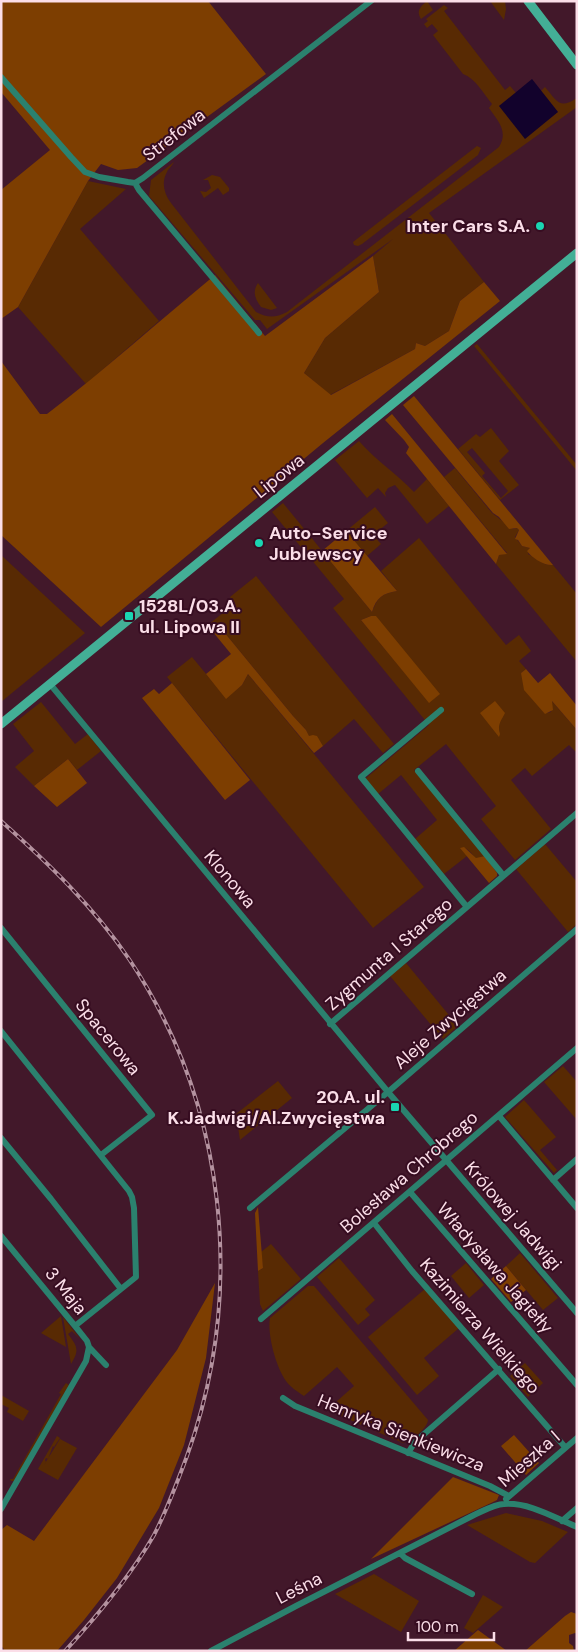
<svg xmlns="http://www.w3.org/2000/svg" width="578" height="1652" font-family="'DM Sans',sans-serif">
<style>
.green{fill:#582a03;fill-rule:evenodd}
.forest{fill:#7d3e01}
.water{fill:#12022c}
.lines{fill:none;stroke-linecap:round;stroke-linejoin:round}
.street{stroke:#2b816e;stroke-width:6}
.secondary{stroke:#43af96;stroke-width:9}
.rail-casing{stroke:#b4929f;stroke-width:4}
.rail{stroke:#370d21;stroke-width:2;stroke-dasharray:5.5;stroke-linecap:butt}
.poi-dot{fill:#1ad5b2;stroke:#370d21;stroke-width:2}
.labels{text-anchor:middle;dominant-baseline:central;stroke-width:4;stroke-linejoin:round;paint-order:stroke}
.street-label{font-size:18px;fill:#fbdee8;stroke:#370d21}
.poi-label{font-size:18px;font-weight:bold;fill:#fbdee8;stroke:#370d21;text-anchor:end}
</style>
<rect width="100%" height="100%" fill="#42182a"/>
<path class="green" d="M 427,1 L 433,10 L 421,19 C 416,11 420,7 427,1 Z
M 490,1 L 505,1 L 506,9 L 504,20 Z
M 444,5 L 448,8 L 444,11 L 505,90 L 510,86 L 516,93 L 499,106 L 558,112 L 541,91 L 545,87 C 557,101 559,110 577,98 L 577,107 L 429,213 L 484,282 L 460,301 L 449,331 L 425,346 L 416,343 L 415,349 L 330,395 L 304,373 L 325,338 L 379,292 L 373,256 L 393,239 L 267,329 L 260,320 L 255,320 L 149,196 L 151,180 L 174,162 C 172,166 168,169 167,172 C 161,183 164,193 171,203 L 256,312 C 268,318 275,318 287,312 L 499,147 C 509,131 497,120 489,108 L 492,104 C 484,94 475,78 463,74 L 433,35 L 438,31 L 432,24 L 427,28 L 424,24 L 428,21 L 426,19 Z
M 477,146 L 481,148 L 478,155 L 362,244 L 358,246 L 354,245 L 353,242 Z
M 212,175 L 220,177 L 229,188 L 229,191 L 223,195 L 218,188 L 204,198 L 200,191 L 206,192 L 211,188 L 208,180 L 203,180 Z
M 88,181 L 126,189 L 80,229 L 159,321 L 86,384 L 18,307 Z
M 258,283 L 277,308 L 271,310 L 261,307 C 255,299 252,292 258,283 Z
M 477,344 L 577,465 L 577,471 L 474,346 Z
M 491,428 L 509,451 L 499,461 L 519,485 L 500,500 L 458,449 L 476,434 L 480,437 ZM 472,448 L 508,491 L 501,498 L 482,476 L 485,473 L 467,452 Z
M 359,441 C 375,460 396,473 414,492 L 427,479 L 449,506 L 427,524 L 395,485 L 388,488 L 385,493 L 386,497 L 378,488 L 367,498 L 335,460 Z
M 455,468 L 492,513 L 513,529 L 517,528 L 519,530 L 515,537 L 522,546 L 530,548 L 528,554 C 536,558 544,566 553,565 L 577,594 L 577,662 L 496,564 L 499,555 L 507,553 L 444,477 Z
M 283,503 L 372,612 C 378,597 381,594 397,591 L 381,571 L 419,538 L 506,645 L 519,635 L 531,651 L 519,661 L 526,669 L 521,673 L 547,713 L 551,712 L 552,706 L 551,700 L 577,730 L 577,753 L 569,745 L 532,776 L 525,768 L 511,780 L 551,829 L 515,860 L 481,819 L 496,806 L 446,744 L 414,770 L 485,856 L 476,859 C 472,854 468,847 461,848 L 467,856 L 444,874 L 415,839 L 437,820 L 401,775 L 378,794 L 365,779 L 429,725 L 333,608 L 344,599 L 272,512 ZM 371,616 L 439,694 L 429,702 L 361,620 Z
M 375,507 L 388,523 L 373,535 L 381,544 L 367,556 L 346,531 Z
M 1,555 L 85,633 L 1,702 Z
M 256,576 L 394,744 L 383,753 L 354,719 L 323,746 L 319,740 L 309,737 L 306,730 L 293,716 L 224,632 L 213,632 L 208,625 L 235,603 L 230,597 Z
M 192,657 L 226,698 L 242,685 L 248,674 L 424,887 L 373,928 L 167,677 Z
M 41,702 L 75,744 L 88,734 L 101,751 L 77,770 L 68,759 L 34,786 L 15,767 L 34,751 L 13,724 Z
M 545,844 L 577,882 L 577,924 L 568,932 L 516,869 Z
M 406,963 L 458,1026 L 443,1039 L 390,976 Z
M 563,1066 L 577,1082 L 577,1120 L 544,1082 Z
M 278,1081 L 292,1098 L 240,1140 L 236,1114 Z
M 524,1100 L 556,1137 L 540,1150 L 557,1170 L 554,1173 L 505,1117 Z
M 271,1244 L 301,1279 L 263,1311 L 260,1304 L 258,1271 L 263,1268 L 261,1252 Z
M 520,1253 L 558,1298 L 543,1310 L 506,1266 Z
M 339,1258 L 375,1300 L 365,1309 L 370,1315 L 358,1325 L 317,1277 Z
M 466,1263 L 484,1285 L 469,1298 L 451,1276 Z
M 308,1286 L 314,1286 L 428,1420 C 427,1429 412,1440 403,1443 L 327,1410 L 354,1386 L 337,1367 L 304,1396 C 298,1392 290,1387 286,1381 C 276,1367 267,1334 270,1318 Z
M 425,1289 L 459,1328 L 424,1358 L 439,1376 L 417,1395 L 368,1337 Z
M 61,1316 L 66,1347 L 41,1333 Z
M 63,1317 L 80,1339 L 72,1331 L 68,1334 C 77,1346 80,1350 71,1364 Z
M 525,1363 L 543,1383 L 528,1397 L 510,1376 Z
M 66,1383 L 69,1385 L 14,1481 L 11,1481 L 10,1479 L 13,1479 L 61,1394 L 59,1393 Z
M 1,1395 L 29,1411 L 23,1421 L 7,1412 L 9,1408 L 1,1404 Z
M 57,1436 L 60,1438 L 54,1447 L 53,1446 L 48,1459 L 46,1458 L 45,1460 L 46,1462 L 44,1465 L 60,1439 L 77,1448 L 58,1480 L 38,1469 Z
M 506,1513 L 542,1521 L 568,1532 L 535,1563 L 530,1562 L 467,1525 Z
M 374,1574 L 419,1601 L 401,1632 L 335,1594 Z
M 483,1595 L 503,1607 L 473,1633 L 464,1628 Z"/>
<path class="forest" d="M 1,1 L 208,1 L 266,74 L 137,168 L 118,170 L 101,164 L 88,181 L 18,307 L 1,319 L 1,190 L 50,150 L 1,92 Z
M 373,256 L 379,292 L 325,338 L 304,373 L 331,395 L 415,349 L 416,343 L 425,346 L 449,331 L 460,301 L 484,282 L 500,301 L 323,443 L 101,627 L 1,535 L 1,361 L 40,414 L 47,414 C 105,370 159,321 215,275 L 265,336 Z
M 414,396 L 553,565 C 544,566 532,558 527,551 L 530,548 L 522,546 L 518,540 L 515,539 L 519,530 L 517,528 L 509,529 L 499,517 L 493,513 L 403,405 Z
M 392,414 L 507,554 L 499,555 L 496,564 L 406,453 L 409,447 L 404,440 L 385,420 Z
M 346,531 L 397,591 C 383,593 376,598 372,612 L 322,551 Z
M 371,616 L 376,616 L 440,694 L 429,703 L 361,620 Z
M 213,632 L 224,632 L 293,716 L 306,730 L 309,736 L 313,735 L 317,736 L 323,746 L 314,753 L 248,674 L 242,685 L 226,699 L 206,674 L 231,654 Z
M 526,669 L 538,683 L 550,673 L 577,706 L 577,730 L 552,701 L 553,710 L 545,714 L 524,690 L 521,673 Z
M 172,683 L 250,780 L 225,800 L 142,698 L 154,689 L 159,694 Z
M 495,701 L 505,713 C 501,721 497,725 500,734 L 499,737 L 480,713 Z
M 68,759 L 87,783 L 57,807 L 34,786 Z
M 464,847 L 476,858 L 485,856 L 497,873 L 497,876 L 489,883 L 460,848 Z
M 258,1207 L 263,1268 L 258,1271 L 255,1213 Z
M 506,1266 L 526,1290 L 511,1302 L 491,1279 Z
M 215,1283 L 206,1358 L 184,1445 L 159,1508 L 117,1578 L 84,1620 L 57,1651 L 5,1651 L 1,1645 L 1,1530 L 7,1525 L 34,1541 L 177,1350 Z
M 514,1435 L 539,1463 L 526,1475 L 501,1446 Z
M 453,1477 L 499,1495 L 497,1500 L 491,1503 L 371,1559 Z
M 571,1612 L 577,1614 L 577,1634 L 575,1633 L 569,1635 L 569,1643 L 573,1646 L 574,1651 L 525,1651 L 565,1616 Z
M 478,1630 L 507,1651 L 454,1651 Z"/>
<path class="water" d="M 532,79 L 558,112 L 525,139 L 499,106 Z"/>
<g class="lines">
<path class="street" d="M 1,77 L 71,157 L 85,172 L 99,177 L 128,182 L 135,183 L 143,178 L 371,1
M 135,183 L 139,190 L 259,333
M 50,684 L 388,1092 L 577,1313
M 441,710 L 361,777 L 467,907
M 418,771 L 503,875
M 1,928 L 152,1115 L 101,1155
M 330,1024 L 577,813
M 1,1031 L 129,1191 L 132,1197 L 134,1208 L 136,1277 L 75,1326
M 499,1116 L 577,1208
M 1,1138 L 51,1199 L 121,1289
M 553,1180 L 577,1159
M 410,1192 L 577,1385
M 250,1208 L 388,1092 L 577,929
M 374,1223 L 412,1271 L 565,1447
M 1,1236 L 75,1326 L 87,1341 L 89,1347 L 106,1365
M 261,1319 L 577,1048
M 283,1398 L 295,1406 L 490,1486 L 509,1496
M 408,1453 L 415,1442 L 499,1369
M 506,1499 L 577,1438
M 1,1509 L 86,1361 L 89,1347
M 562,1521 L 577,1508
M 400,1553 L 405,1558 L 472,1594
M 211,1651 L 296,1606 L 474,1515 C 483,1511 495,1504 504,1504 C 529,1502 555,1518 577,1527"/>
<path class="secondary" d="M 528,1 L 577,65
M 1,724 L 577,253"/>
<g class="rail-casing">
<path id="rail" d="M 1,821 C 48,863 93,906 129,959 C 227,1105 246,1292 187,1456 C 177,1483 167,1510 154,1535 C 130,1577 98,1615 65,1651"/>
</g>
<use href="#rail" class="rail"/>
</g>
<g class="poi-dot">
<circle cx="540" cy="226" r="5"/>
<circle cx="259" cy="543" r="5"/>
<rect x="124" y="611" width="10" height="10" rx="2.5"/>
<rect x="390" y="1102" width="10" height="10" rx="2.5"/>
</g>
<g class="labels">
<g class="street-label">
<text transform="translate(174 135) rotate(-38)">Strefowa</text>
<text transform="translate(279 476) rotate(-39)">Lipowa</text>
<text transform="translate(230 879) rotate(50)">Klonowa</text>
<text transform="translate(389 954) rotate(-41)">Zygmunta I Starego</text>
<text transform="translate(450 1019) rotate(-41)">Aleje Zwycięstwa</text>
<text transform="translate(108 1037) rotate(51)">Spacerowa</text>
<text transform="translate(409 1172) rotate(-41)">Bolesława Chrobrego</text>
<text transform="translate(513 1216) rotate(49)">Królowej Jadwigi</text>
<text transform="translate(495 1268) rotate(49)">Władysława Jagiełły</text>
<text transform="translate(66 1291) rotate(51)">3 Maja</text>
<text transform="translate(480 1326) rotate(49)">Kazimierza Wielkiego</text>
<text transform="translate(401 1433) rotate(22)">Henryka Sienkiewicza</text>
<text transform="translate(529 1459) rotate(-41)">Mieszka I</text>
<text transform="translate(299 1588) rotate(-27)">Leśna</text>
</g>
<g class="poi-label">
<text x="530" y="226">Inter Cars S.A.</text>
<text x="269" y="533" text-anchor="start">Auto-Service<tspan x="269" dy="21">Jublewscy</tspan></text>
<text x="139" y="606" text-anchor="start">1528L/03.A.<tspan x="139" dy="21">ul. Lipowa II</tspan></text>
<text x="385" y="1097">20.A. ul.<tspan x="385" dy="21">K.Jadwigi/Al.Zwycięstwa</tspan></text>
</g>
</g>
<rect width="578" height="1652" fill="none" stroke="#fbdee8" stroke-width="5"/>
<path d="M408 1632v8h86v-8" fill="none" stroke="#fbdee8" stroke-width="2.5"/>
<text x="416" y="1632" font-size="15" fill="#fbdee8" stroke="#370d21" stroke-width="4" paint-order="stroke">100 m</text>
</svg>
